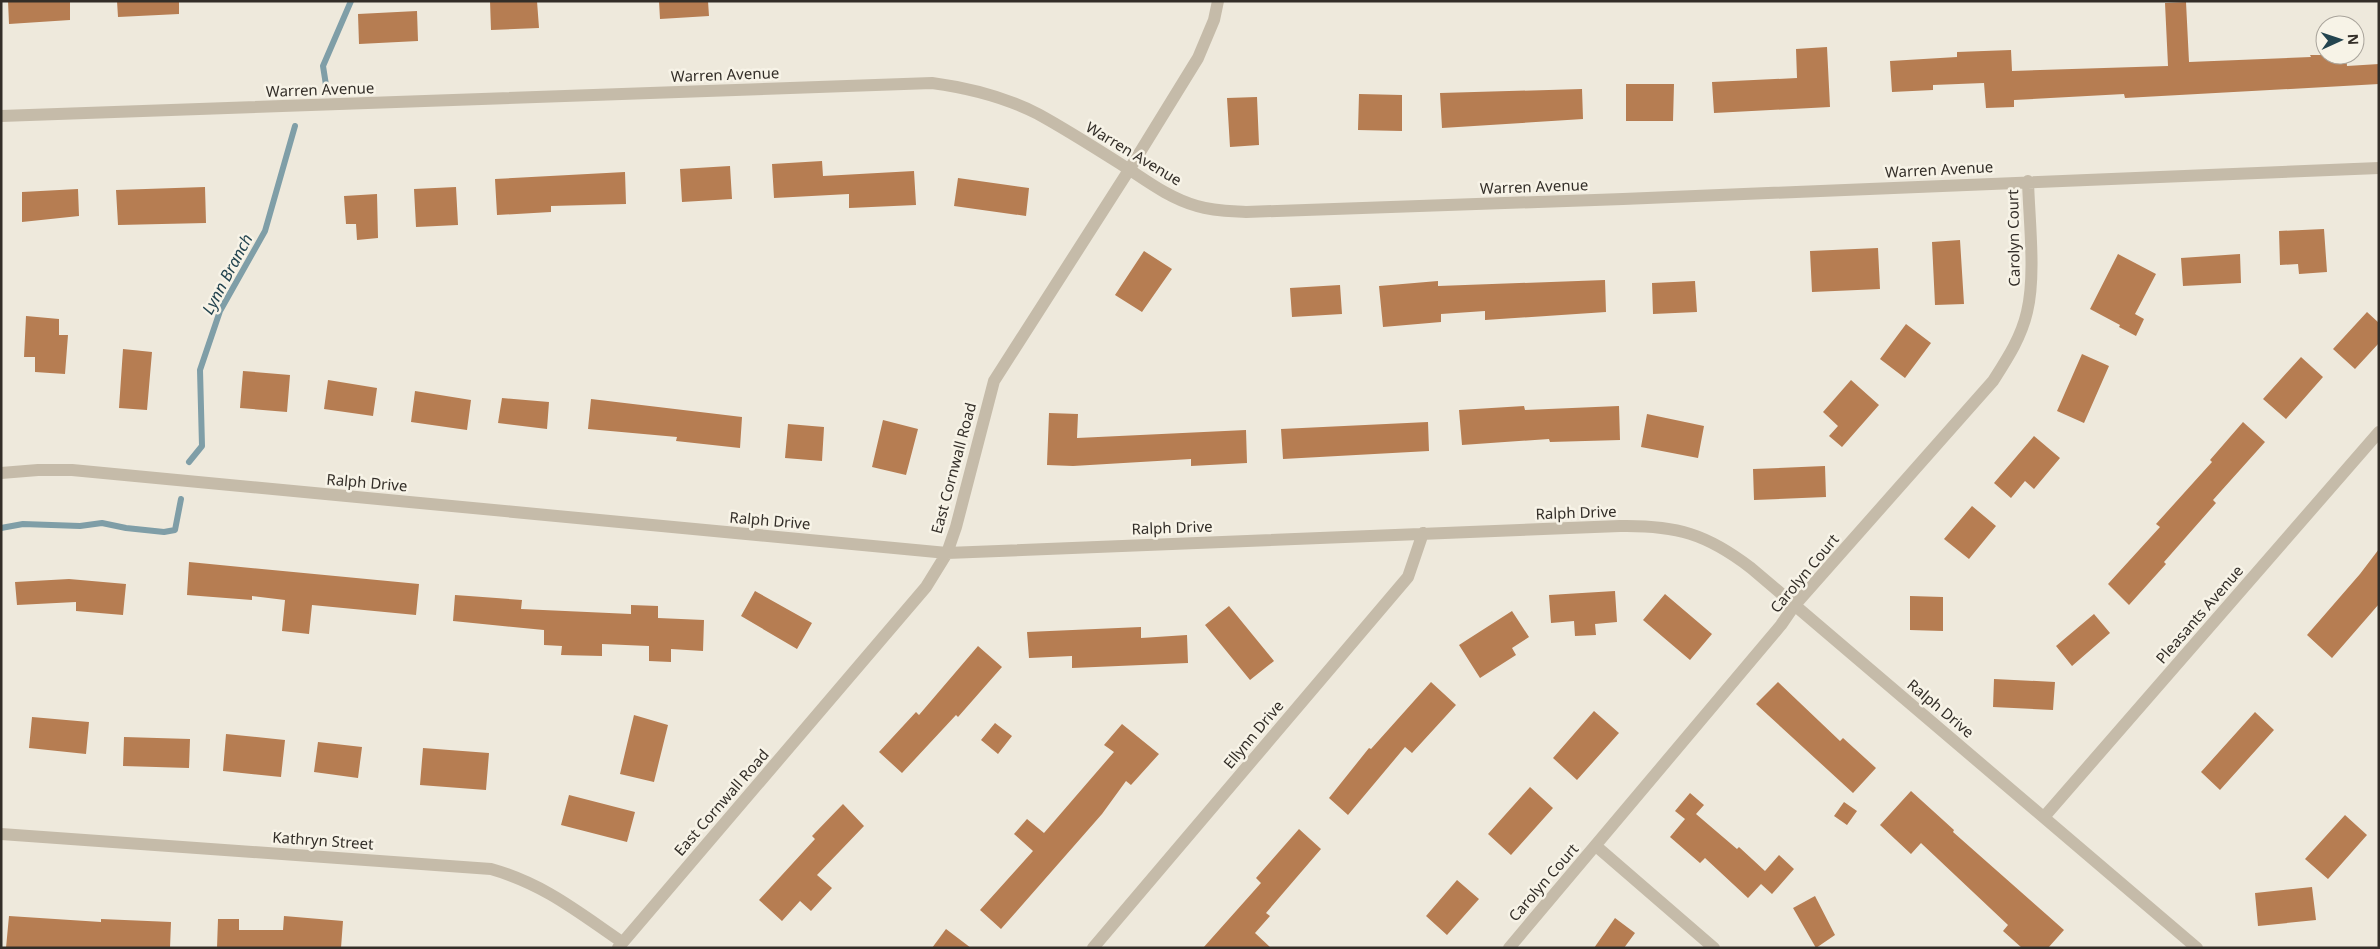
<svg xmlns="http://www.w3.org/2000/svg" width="2380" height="949" font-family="'Noto Sans',sans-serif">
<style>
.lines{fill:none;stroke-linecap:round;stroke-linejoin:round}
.stream{stroke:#7f9ea7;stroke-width:6}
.building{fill:#b67d52}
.minor{stroke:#c5bba9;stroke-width:12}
.labels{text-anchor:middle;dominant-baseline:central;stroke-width:5;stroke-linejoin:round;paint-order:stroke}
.street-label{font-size:15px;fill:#332e28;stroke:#f7f3e7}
.water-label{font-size:16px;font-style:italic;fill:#23444f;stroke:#f7f3e7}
</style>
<rect width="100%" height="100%" fill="#eee9dc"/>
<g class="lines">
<path class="stream" d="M 326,85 L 323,66 L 351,1
M 189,462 L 202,446 L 200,370 L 220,311 L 265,231 L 295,126
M 1,528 L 23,524 L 80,526 L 102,523 L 126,528 L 164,532 L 175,530 L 181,499"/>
</g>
<path class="building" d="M 8,1 L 70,1 L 70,20 L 9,24 Z
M 117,1 L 179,1 L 179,14 L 118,17 Z
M 490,1 L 537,1 L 539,28 L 491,30 Z
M 659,1 L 708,1 L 709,16 L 660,19 Z
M 2186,2 L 2189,62 L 2311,57 L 2310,55 L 2346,55 L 2347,66 L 2379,64 L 2379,84 L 2125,98 L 2124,94 L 2014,100 L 2014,107 L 1986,108 L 1984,83 L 1933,85 L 1933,90 L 1892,92 L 1890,61 L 1957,57 L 1957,52 L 2011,50 L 2012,71 L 2168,66 L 2165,3 Z
M 417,11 L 418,41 L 359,44 L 358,14 Z
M 1827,47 L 1830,107 L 1714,113 L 1712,82 L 1797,78 L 1796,49 Z
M 1626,84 L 1674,84 L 1673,121 L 1626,121 Z
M 1582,89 L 1583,119 L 1442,128 L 1440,93 Z
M 1359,94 L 1402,95 L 1402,131 L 1358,130 Z
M 1257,97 L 1259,145 L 1230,147 L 1227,98 Z
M 822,161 L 823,176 L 914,171 L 916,205 L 849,208 L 849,194 L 774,198 L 772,164 Z
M 730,166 L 732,199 L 682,202 L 680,169 Z
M 625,172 L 626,204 L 551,206 L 551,212 L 497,215 L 495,179 Z
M 958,178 L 1029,188 L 1026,216 L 954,206 Z
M 205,187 L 206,223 L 118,225 L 116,190 Z
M 456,187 L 458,225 L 416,227 L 414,189 Z
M 78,189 L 79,216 L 22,222 L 22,192 Z
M 377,194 L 378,238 L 357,240 L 356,224 L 346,224 L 344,196 Z
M 2324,229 L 2327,272 L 2299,274 L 2298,264 L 2280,265 L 2279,231 Z
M 1960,240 L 1964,304 L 1935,305 L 1932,242 Z
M 1878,248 L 1880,289 L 1812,292 L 1810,251 Z
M 1144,251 L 1172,269 L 1142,312 L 1115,295 Z
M 2118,254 L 2156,274 L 2135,314 L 2144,319 L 2136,336 L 2119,327 L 2120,325 L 2090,309 Z
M 2240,254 L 2241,283 L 2183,286 L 2181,258 Z
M 1605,280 L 1606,312 L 1485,320 L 1485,311 L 1441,314 L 1441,322 L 1383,327 L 1379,286 L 1438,281 L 1438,286 Z
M 1695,281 L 1697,312 L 1653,314 L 1652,283 Z
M 1340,285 L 1342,314 L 1292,317 L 1290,288 Z
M 2367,312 L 2379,323 L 2379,343 L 2355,369 L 2333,349 Z
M 26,316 L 59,319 L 59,335 L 68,335 L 65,374 L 35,372 L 35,357 L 24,357 Z
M 1906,324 L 1931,343 L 1905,378 L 1880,359 Z
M 123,349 L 152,352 L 147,410 L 119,408 Z
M 2082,354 L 2109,366 L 2084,423 L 2057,411 Z
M 2301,357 L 2323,377 L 2286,419 L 2263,399 Z
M 243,371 L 290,375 L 287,412 L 240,408 Z
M 328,380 L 377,388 L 373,416 L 324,409 Z
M 1851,380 L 1879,405 L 1842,447 L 1829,436 L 1838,426 L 1823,412 Z
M 415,391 L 471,400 L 467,430 L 411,422 Z
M 502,398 L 549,402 L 547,429 L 498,423 Z
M 591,399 L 742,417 L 740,448 L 676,441 L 677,437 L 588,429 Z
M 1524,406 L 1525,410 L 1619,406 L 1620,440 L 1550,442 L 1549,439 L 1462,445 L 1459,410 Z
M 1049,413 L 1078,414 L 1077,438 L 1246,430 L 1247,463 L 1191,466 L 1191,459 L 1073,466 L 1047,465 Z
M 1647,414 L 1704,426 L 1698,458 L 1641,447 Z
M 883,420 L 918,429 L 906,475 L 872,467 Z
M 1428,422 L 1429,451 L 1283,459 L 1281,429 Z
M 2243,422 L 2265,442 L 2213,500 L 2216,503 L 2164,562 L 2166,564 L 2129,605 L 2108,584 L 2160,527 L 2156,524 L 2212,462 L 2210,460 Z
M 788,424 L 824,427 L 822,461 L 785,458 Z
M 2034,436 L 2060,458 L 2034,489 L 2025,481 L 2011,498 L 1994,483 Z
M 1825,466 L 1826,497 L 1754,500 L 1753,469 Z
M 1972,506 L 1996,526 L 1969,559 L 1944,539 Z
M 2379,549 L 2379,604 L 2332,658 L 2307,635 L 2360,574 Z
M 189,562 L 419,584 L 416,615 L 312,605 L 309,634 L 282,631 L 285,600 L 252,596 L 252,600 L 187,595 Z
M 69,579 L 126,584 L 123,615 L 76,611 L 76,602 L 17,605 L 15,582 Z
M 755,591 L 812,623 L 797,649 L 741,616 Z
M 1615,591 L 1617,622 L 1595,624 L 1596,635 L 1575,636 L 1574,621 L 1551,623 L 1549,595 Z
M 1665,594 L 1712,634 L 1690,660 L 1643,620 Z
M 455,595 L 522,600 L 521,609 L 631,614 L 631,605 L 658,606 L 658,618 L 704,620 L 703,651 L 671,649 L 671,662 L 649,661 L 649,646 L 602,644 L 602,656 L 561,655 L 562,646 L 544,645 L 544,630 L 453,621 Z
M 1910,596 L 1943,597 L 1943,631 L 1910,630 Z
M 1229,606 L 1274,661 L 1250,680 L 1205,625 Z
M 1512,611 L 1529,637 L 1512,648 L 1516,655 L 1480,678 L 1459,645 Z
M 2094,614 L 2110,633 L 2072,666 L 2056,646 Z
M 1141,627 L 1141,638 L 1187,635 L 1188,663 L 1072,668 L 1072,656 L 1029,658 L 1027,632 Z
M 978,646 L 1002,667 L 958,717 L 956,715 L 902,773 L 879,752 L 916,712 L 919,715 Z
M 1994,679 L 2055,682 L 2053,710 L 1993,707 Z
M 1431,682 L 1456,705 L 1412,753 L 1405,747 L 1348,815 L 1329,798 L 1369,748 L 1371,749 Z
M 1778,682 L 1840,741 L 1843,738 L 1876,768 L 1853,793 L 1756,704 Z
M 1594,711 L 1619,733 L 1577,780 L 1553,758 Z
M 2255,712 L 2274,730 L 2220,790 L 2201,772 Z
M 634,715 L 668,725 L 654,782 L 620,774 Z
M 32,717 L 89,722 L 86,754 L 29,748 Z
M 995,723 L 1012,736 L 998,754 L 981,740 Z
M 1122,724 L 1159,754 L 1131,785 L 1126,781 L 1102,814 L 1001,929 L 980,910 L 1033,851 L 1014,834 L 1027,819 L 1044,833 L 1114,752 L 1104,745 Z
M 226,734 L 285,740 L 281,777 L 223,771 Z
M 124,737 L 190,739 L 189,768 L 123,766 Z
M 318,742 L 362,747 L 358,778 L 314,772 Z
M 423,748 L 489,753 L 486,790 L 420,785 Z
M 1530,787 L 1553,808 L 1511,855 L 1488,834 Z
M 1911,791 L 1954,830 L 1953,832 L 2064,930 L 2048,948 L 2022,948 L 2003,931 L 2008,925 L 1921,843 L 1911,854 L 1880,825 Z
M 1690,793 L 1704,805 L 1696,814 L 1737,849 L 1739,847 L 1765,871 L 1779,855 L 1794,869 L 1772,894 L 1761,884 L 1748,898 L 1705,858 L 1700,863 L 1670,837 L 1685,819 L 1675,811 Z
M 569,795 L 635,812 L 627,842 L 561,825 Z
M 1844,802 L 1857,811 L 1847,825 L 1834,816 Z
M 843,804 L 864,826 L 817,875 L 832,888 L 811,911 L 800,901 L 782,921 L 759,900 L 815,839 L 812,836 Z
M 2345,815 L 2367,835 L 2328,879 L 2305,859 Z
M 1299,829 L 1321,849 L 1266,913 L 1270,916 L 1255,933 L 1271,948 L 1203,948 L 1261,883 L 1256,878 Z
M 1457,880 L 1479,899 L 1447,935 L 1426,916 Z
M 2312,887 L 2316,920 L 2258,926 L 2255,893 Z
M 1815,896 L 1835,935 L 1816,948 L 1793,908 Z
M 9,916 L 101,922 L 101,919 L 171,922 L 170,948 L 6,948 Z
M 284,916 L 343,921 L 341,948 L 217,948 L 218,919 L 239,919 L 239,930 L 283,930 Z
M 1615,918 L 1635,933 L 1624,948 L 1594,948 Z
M 946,929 L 971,948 L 932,948 Z"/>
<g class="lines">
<path class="minor" d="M 1,116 L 932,83 C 969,88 1005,97 1038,114 C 1069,131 1100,151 1130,170 C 1151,184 1172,199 1197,206 C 1213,211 1230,211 1246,212 L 1623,199 L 2379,168
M 1,473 L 38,470 L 72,470 L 947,553 L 1620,526 C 1676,525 1707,534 1751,568 L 2197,948
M 2044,817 L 2379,432
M 1,834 L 491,869 C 544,884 578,912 622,942
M 1596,846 L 1714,948
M 618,948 L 926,587 L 947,553 L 956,527 L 994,381 L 1129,170 L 1198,58 L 1214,20 L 1218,1
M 1093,948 L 1408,577 L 1423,533
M 1509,948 L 1781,625 L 1794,606 L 1993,381 C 2007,359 2021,338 2027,312 C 2036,275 2029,220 2028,181"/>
</g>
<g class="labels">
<g class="street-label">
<text transform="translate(725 74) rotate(-2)">Warren Avenue</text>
<text transform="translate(320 89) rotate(-2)">Warren Avenue</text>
<text transform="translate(1134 153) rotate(31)">Warren Avenue</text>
<text transform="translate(1939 169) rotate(-3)">Warren Avenue</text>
<text transform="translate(1534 186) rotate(-2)">Warren Avenue</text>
<text transform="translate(2013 238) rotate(-91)">Carolyn Court</text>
<text transform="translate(953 468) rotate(-75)">East Cornwall Road</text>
<text transform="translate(367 482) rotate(5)">Ralph Drive</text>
<text transform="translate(1576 512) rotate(-2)">Ralph Drive</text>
<text transform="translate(770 520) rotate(5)">Ralph Drive</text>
<text transform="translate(1172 527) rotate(-2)">Ralph Drive</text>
<text transform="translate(1804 573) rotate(-50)">Carolyn Court</text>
<text transform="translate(2199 614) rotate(-49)">Pleasants Avenue</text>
<text transform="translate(1941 708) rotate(40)">Ralph Drive</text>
<text transform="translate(1253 734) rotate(-50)">Ellynn Drive</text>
<text transform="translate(721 802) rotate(-49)">East Cornwall Road</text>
<text transform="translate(323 840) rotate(4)">Kathryn Street</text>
<text transform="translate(1543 882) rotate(-49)">Carolyn Court</text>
</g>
<g class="water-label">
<text transform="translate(227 274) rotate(-62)">Lynn Branch</text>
</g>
</g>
<rect width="2380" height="949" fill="none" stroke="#332e28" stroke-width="5"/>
<g transform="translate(2340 40) rotate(87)"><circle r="24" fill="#f7f3e7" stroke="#a9a49b"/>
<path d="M0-4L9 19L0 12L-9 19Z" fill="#23444f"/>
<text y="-8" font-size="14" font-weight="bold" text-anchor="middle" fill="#332e28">N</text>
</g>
</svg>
